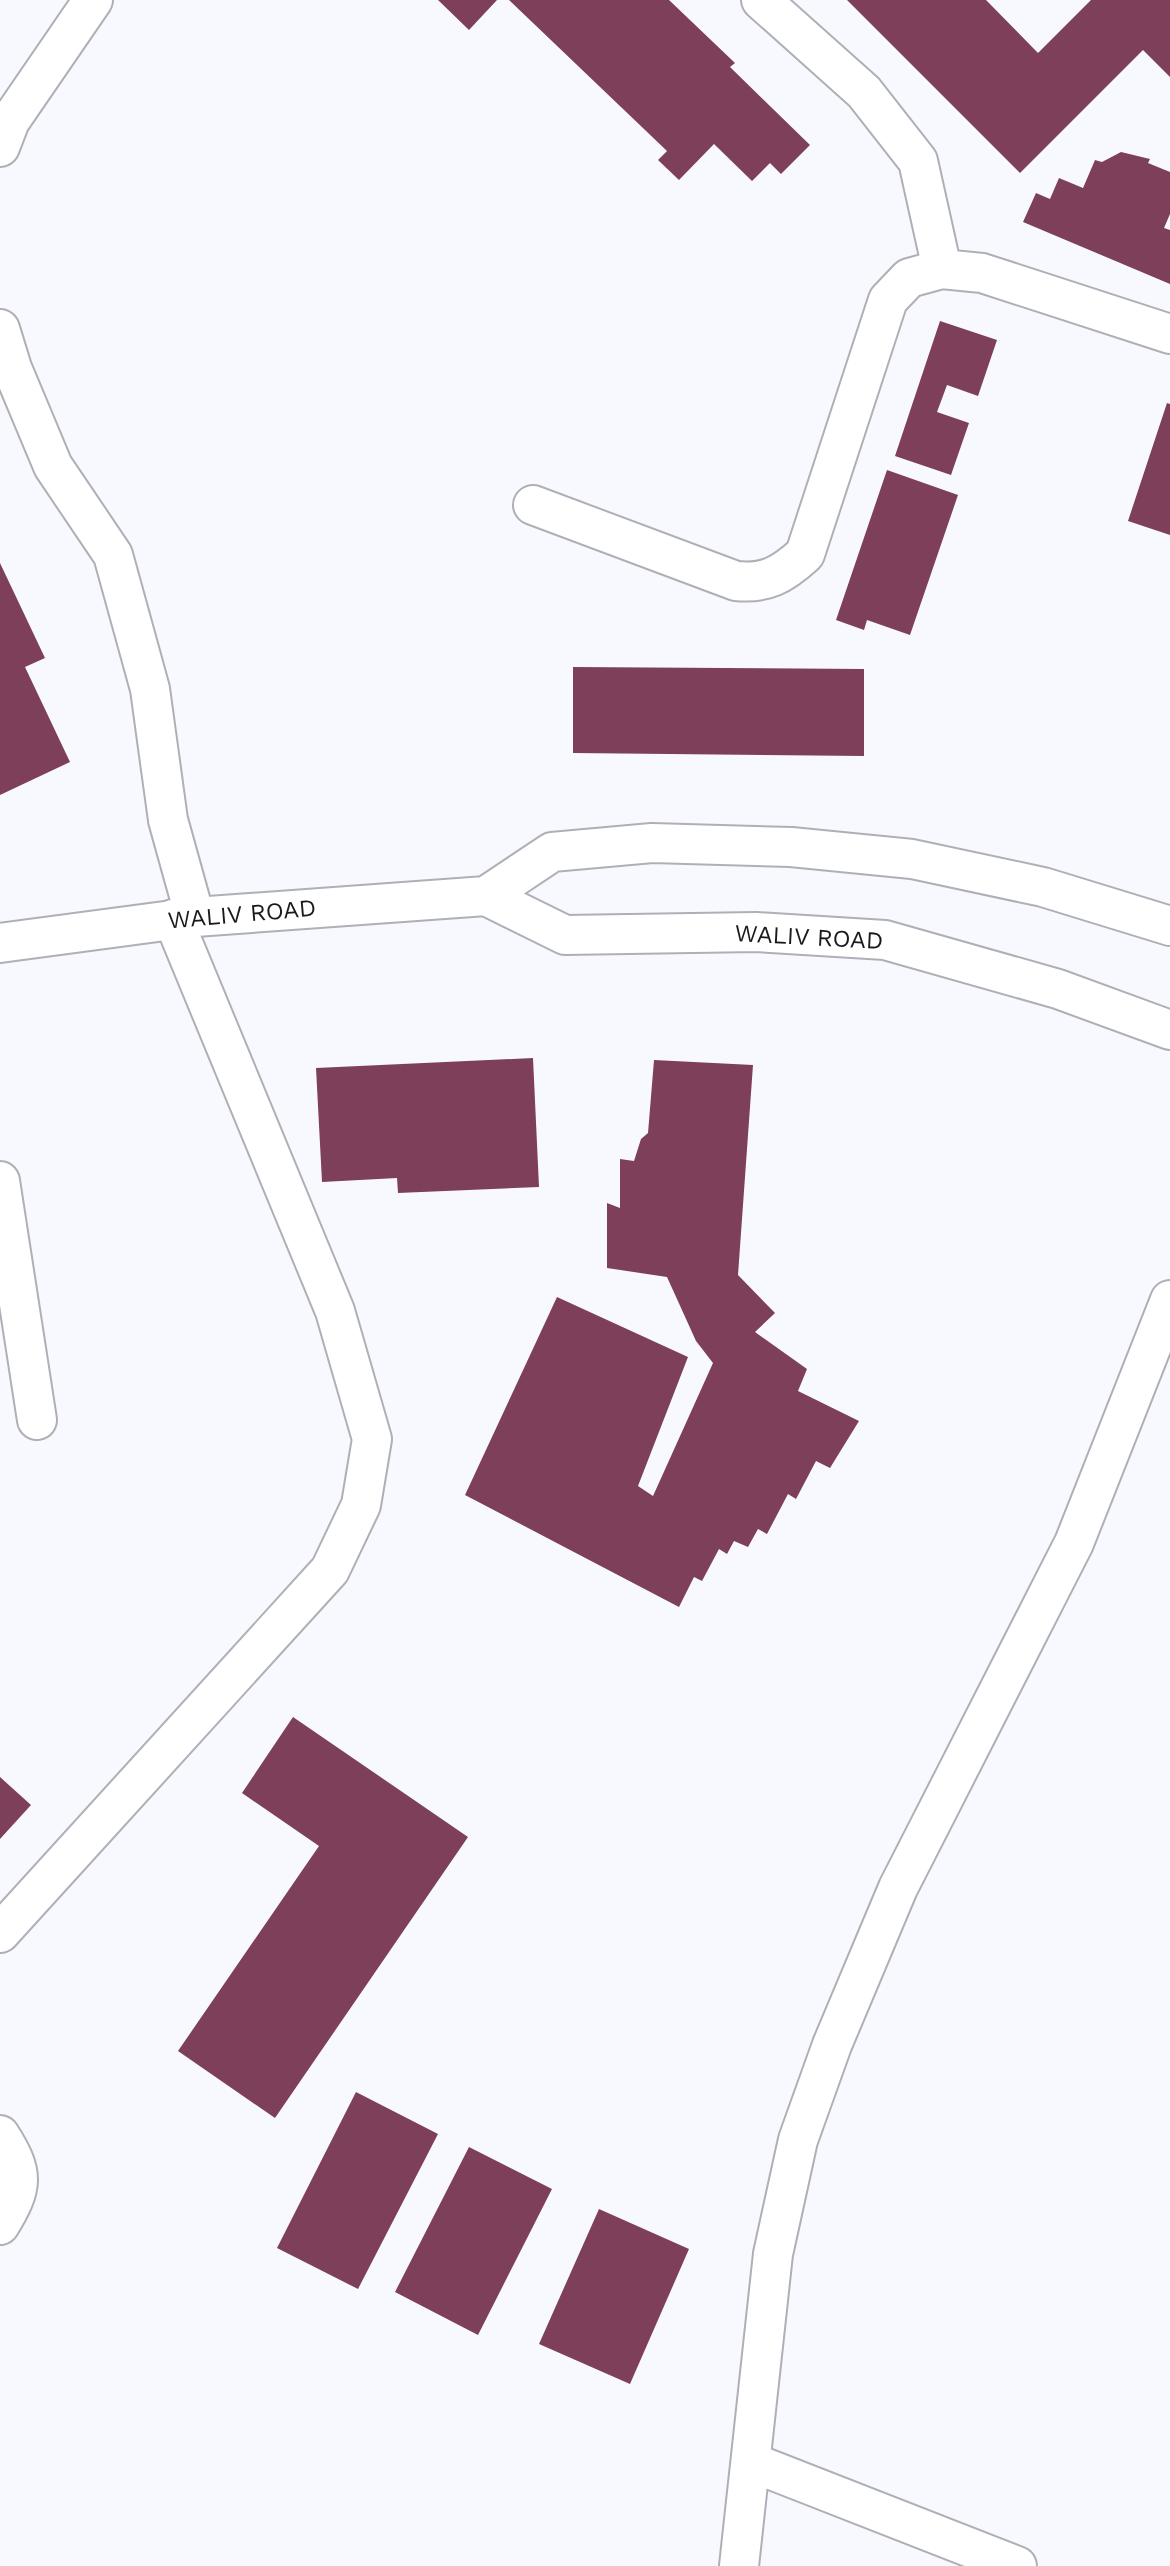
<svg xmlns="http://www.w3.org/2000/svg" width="1170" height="2566" font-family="'Work Sans',sans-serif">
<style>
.building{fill:#7e3f5a}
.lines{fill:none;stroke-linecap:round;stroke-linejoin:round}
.minor-casing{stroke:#afb0b7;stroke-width:42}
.secondary-casing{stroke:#afb0b7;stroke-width:42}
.minor{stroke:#fff;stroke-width:38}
.secondary{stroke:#fff;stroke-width:38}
.labels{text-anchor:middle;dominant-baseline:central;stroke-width:7;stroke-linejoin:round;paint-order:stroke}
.street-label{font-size:24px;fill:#1a1a1d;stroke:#fff}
</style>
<rect width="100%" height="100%" fill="#f8f9ff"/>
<path class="building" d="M 438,0 L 497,0 L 469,30 Z
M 509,0 L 669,0 L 735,63 L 730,67 L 810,145 L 781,174 L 770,163 L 752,181 L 714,144 L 679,180 L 658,160 L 667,151 Z
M 847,0 L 986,0 L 1038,53 L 1091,0 L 1170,0 L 1170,77 L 1143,50 L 1020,173 Z
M 1121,152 L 1150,159 L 1148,163 L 1170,172 L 1170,214 L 1164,228 L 1170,230 L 1170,284 L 1023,222 L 1036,193 L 1050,199 L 1059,178 L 1083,188 L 1095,160 L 1102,162 Z
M 940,321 L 997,340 L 978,396 L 947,385 L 937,412 L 969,423 L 951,475 L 895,456 Z
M 1167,403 L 1170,404 L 1170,535 L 1128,521 Z
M 887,470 L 958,495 L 910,635 L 867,620 L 864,630 L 836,620 Z
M 0,563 L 45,658 L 25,667 L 70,762 L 0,795 Z
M 573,667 L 864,669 L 864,756 L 573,753 Z
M 533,1058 L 539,1187 L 398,1193 L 397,1178 L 322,1182 L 316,1068 Z
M 654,1060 L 753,1065 L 738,1275 L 775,1313 L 755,1332 L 807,1369 L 798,1391 L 859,1421 L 830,1468 L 816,1461 L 796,1499 L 788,1494 L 767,1534 L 758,1529 L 748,1547 L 734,1541 L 727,1554 L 719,1549 L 702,1581 L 694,1577 L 679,1607 L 465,1495 L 557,1297 L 688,1357 L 638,1486 L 653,1496 L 713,1363 L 696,1341 L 667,1277 L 607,1268 L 607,1203 L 620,1208 L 620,1159 L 634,1161 L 641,1139 L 648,1133 Z
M 293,1717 L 468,1837 L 275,2118 L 178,2051 L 319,1846 L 242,1793 Z
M 0,1777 L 31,1805 L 0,1839 Z
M 356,2092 L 438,2134 L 358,2289 L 277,2248 Z
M 469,2147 L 552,2189 L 478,2335 L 395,2292 Z
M 599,2209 L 689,2249 L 630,2384 L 539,2344 Z"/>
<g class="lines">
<g class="minor-casing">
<path id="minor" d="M 761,0 L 864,92 L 918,161 L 942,269
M 0,147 L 10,121 L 93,0
M 0,329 L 12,368 L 53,466 L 113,555 L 150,689 L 168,820 L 195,917
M 533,505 L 736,581 C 766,584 782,575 805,554 L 888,300 L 909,278 L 942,269 L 982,273 L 1170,334
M 0,1181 L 37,1420
M 0,1933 L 330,1570 L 361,1505 L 372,1439 L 335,1311 L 173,919
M 0,2135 C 25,2174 23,2187 0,2225
M 751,2462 L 1017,2566
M 739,2566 L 773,2254 L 798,2140 L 832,2045 L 898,1888 L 1074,1543 L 1170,1300"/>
</g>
<g class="secondary-casing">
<path id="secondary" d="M 486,896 L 565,935 L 756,932 L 885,940 L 1058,989 L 1170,1030
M 0,943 L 195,917 L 486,896 L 552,852 L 652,843 L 791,847 L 912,859 L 1043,887 L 1170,926"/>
</g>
<use href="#minor" class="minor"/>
<use href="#secondary" class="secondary"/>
</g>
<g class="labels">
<g class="street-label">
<text transform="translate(242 914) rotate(-5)">WALIV ROAD</text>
<text transform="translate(809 937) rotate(3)">WALIV ROAD</text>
</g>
</g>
</svg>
